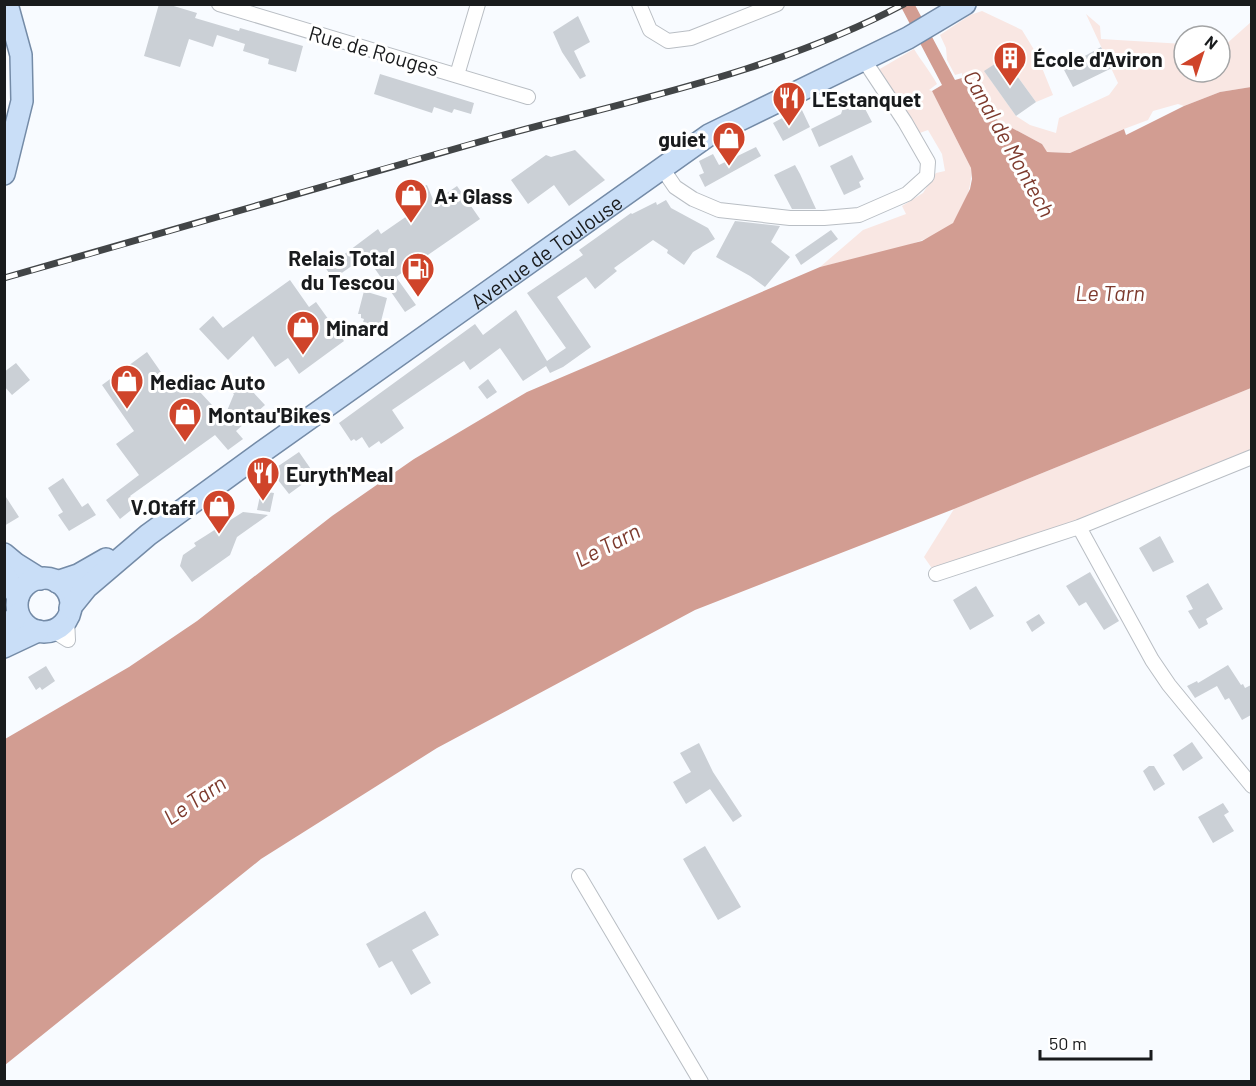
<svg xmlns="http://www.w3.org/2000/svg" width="1256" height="1086" font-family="Barlow,sans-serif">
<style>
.green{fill:#f9e7e3}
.water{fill:#d29d92}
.building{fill:#cbd0d6}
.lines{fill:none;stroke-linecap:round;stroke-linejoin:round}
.minor-casing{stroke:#b9bec4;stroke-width:16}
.primary-casing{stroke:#748ba7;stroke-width:24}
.minor{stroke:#fff;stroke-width:14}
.primary{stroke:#c9def7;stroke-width:21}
.rail-casing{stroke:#424547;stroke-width:7}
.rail{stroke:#fff;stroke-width:4.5;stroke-dasharray:14;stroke-linecap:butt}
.labels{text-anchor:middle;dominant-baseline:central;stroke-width:6;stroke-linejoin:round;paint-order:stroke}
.street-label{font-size:21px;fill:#191b1d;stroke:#fff}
.poi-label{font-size:21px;font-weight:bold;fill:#191b1d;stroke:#fff;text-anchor:start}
.water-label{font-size:22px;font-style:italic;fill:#7d3a2d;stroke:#fff}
</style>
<rect width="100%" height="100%" fill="#f8fbff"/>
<path class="green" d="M 982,11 L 1022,30 L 1036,53 L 1053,95 L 1036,102 L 1004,58 L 985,72 L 1016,116 L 1030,125 L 1056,133 L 1059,118 L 1109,95 L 1118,83 L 1086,14 L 1100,26 L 1101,39 L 1184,44 L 1184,72 L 1220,72 L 1220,46 L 1224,46 L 1251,22 L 1251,87 L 1220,92 L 1184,106 L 1178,104 L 1153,111 L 1148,120 L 1124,129 L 1070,153 L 1046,152 L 1042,144 L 999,121 L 978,104 L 962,78 L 962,73 L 955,75 L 947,60 L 946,48 L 940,35 L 970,15 Z
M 914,49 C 922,62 930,71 937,84 L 929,90 L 932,91 L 971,168 C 973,183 964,213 952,224 C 922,248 858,257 820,267 L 863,230 L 906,214 L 902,206 L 923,193 L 936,173 L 945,171 L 942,154 L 928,130 L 917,134 L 878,70 Z
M 1251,388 L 1251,457 L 936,574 L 924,557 L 954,509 Z"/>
<path class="water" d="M 900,5 L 915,5 L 955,80 L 962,78 L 978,104 L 999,121 L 1042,144 L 1047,152 L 1070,153 L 1124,129 L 1126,135 L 1184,106 L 1220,92 L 1251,87 L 1251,388 L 954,509 L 695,610 L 437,748 L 261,859 L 5,1065 L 5,739 L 129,667 L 197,621 L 332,516 L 414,459 L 527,392 L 820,267 L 922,241 L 953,223 L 970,189 L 972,179 L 971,168 L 932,91 L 942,85 Z"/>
<path class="building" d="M 159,4 L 167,4 L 197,13 L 195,18 L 239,31 L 240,28 L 303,46 L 296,72 L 268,64 L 269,59 L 243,51 L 245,44 L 217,35 L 213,47 L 189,39 L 180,67 L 144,56 Z
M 578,16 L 590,42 L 574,51 L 586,76 L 580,79 L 562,52 L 553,32 Z
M 1101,47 L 1112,68 L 1073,87 L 1063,68 Z
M 1004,58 L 1036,102 L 1016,116 L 984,71 Z
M 380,74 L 474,103 L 471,114 L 454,109 L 452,113 L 434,107 L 432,113 L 374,94 Z
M 845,102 L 849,110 L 862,103 L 872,122 L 819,147 L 811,129 L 841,114 Z
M 801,108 L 810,127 L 783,141 L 773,123 Z
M 756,147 L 761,156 L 705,187 L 699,175 L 704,173 L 699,161 L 713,154 L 719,165 Z
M 575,150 L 605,180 L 569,206 L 554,185 L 528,204 L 511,180 L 546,155 L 551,157 Z
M 852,155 L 864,179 L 859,182 L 861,187 L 844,195 L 830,166 Z
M 795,165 L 800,174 L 816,209 L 792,209 L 774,175 Z
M 427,185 L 434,202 L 457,186 L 480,219 L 396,277 L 416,305 L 405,312 L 366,256 L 333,279 L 323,264 L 339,252 L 342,256 L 378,229 L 381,234 L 423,205 L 416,189 Z
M 666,200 L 671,208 L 708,228 L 715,239 L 693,252 L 684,265 L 667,253 L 668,250 L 653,240 L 614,268 L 617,271 L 595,289 L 586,277 L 557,297 L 591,347 L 563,367 L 550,373 L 546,366 L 523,381 L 500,348 L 470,370 L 464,361 L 392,410 L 404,428 L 381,444 L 379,441 L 369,448 L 362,437 L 356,441 L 354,439 L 351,441 L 339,423 L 475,324 L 483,335 L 516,310 L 547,361 L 566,348 L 527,293 L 583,255 L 579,250 L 631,213 L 632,214 L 656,202 L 657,205 Z
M 735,221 L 780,226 L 771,242 L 790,257 L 765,287 L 750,276 L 716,257 Z
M 831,230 L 838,239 L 801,265 L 795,255 Z
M 290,280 L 309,307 L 316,302 L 344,341 L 299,374 L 288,358 L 275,367 L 253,336 L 228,360 L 199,329 L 213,316 L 223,328 Z
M 364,291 L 387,298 L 378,333 L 361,329 L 364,319 L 361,318 L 361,314 L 358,314 Z
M 147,352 L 172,388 L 187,378 L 224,418 L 234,394 L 228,388 L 239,377 L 265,405 L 236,431 L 243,439 L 228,450 L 215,435 L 130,496 L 135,503 L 133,505 L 135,507 L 120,519 L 106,500 L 139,475 L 116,444 L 134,431 L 102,385 Z
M 16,363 L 30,380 L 12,395 L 4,386 L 4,372 Z
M 488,379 L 497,392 L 487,399 L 478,387 Z
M 299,452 L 315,475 L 289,494 L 271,471 Z
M 63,478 L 82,507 L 88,503 L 96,515 L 69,531 L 58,515 L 63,512 L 48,488 Z
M 261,491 L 274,493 L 270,512 L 257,510 Z
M 4,494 L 19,517 L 4,526 Z
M 243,512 L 268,515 L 237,537 L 230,555 L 192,582 L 180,566 L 183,555 L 196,546 L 194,543 Z
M 1160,536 L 1174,562 L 1153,572 L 1139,548 Z
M 1090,572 L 1119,621 L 1104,630 L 1086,602 L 1079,606 L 1066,586 Z
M 1208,583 L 1223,609 L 1206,619 L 1208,624 L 1199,629 L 1188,611 L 1193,609 L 1186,596 Z
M 976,586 L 994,616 L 970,630 L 953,600 Z
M 1039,614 L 1045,623 L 1032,632 L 1026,622 Z
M 1228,665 L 1241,685 L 1243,684 L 1245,688 L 1251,685 L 1251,715 L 1242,720 L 1229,698 L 1225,700 L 1217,686 L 1195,698 L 1187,686 L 1197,681 L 1198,683 Z
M 46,666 L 55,681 L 42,690 L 40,687 L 36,690 L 28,677 Z
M 1192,742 L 1203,758 L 1183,771 L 1173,755 Z
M 699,743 L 713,772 L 742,816 L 733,822 L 710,789 L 686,804 L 673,782 L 691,772 L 680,753 Z
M 1149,766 L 1154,766 L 1165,784 L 1154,791 L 1143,771 Z
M 1223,803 L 1229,812 L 1224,815 L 1234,831 L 1213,843 L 1198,817 Z
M 705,846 L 741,907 L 718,920 L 683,859 Z
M 425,911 L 439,935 L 412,950 L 431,983 L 411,995 L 392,961 L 379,968 L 366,944 Z"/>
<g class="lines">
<g class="minor-casing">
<path id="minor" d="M 219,4 L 528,97
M 639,4 L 650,30 L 668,41 L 691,38 L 777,4
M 457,75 L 478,4
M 662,168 L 675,187 L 693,199 L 719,210 L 790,218 L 824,218 L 859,215 L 907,194 L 927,176 L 928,162 L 905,122 L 864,60
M 1079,527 L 1152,660 L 1169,685 L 1252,786
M 936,574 L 1079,527 L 1252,457
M 52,630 L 68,640 L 67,618
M 579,876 L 701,1082"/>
</g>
<g class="primary-casing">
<g id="primary">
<path d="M 4,174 L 22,101 L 21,55 L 7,4"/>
<path d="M 4,554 L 16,564 L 40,579"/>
<path d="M 4,574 L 18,597"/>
<circle cx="44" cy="605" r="27"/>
<path d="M 57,582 L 78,575 L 106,559"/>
<path id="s1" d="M 70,608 L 87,587 L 148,535 L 262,452 L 709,135 L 908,38 L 965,4"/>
<path d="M 4,630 L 18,614"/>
<path d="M 4,647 L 38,631"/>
</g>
</g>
<use href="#minor" class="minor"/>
<use href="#primary" class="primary"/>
<g class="rail-casing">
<path id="rail" d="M 4,278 C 170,232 334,182 500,136 C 636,99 778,71 904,4"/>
</g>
<use href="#rail" class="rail"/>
</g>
<defs>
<g id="building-pin" transform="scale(1.725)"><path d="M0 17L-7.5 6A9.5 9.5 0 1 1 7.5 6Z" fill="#cf442a" stroke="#fff"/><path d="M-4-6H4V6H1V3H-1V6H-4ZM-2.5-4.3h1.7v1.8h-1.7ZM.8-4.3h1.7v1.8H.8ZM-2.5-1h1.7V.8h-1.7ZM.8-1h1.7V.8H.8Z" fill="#fff"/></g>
<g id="restaurant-pin" transform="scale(1.725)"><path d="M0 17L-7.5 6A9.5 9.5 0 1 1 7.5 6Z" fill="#cf442a" stroke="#fff"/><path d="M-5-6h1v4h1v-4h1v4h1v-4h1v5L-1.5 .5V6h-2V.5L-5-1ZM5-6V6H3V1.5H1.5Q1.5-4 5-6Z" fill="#fff"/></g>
<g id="shop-pin" transform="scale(1.725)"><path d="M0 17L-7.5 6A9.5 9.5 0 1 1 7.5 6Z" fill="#cf442a" stroke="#fff"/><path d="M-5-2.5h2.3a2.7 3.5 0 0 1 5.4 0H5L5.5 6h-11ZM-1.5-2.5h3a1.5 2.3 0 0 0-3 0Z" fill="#fff"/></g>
<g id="fuel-pin" transform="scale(1.725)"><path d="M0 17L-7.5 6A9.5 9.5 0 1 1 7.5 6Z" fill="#cf442a" stroke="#fff"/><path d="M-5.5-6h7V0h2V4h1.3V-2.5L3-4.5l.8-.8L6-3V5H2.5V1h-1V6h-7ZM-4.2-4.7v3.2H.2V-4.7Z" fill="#fff"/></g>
</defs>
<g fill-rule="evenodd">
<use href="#building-pin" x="1010" y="58"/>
<use href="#restaurant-pin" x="789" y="98"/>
<use href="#shop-pin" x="729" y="138"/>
<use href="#shop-pin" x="411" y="195"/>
<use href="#fuel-pin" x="418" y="269"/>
<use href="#shop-pin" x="303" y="327"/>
<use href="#shop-pin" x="127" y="381"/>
<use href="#shop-pin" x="185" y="414"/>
<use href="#restaurant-pin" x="263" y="473"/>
<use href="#shop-pin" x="219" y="506"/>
</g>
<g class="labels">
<g class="street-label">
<text transform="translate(374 50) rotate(16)">Rue de Rouges</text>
<text stroke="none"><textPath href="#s1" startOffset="596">Avenue de Toulouse</textPath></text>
</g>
<g class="poi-label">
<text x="1033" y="58">École d'Aviron</text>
<text x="812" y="98">L'Estanquet</text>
<text x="706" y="138" text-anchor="end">guiet</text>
<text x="434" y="195">A+ Glass</text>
<text x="395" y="257" text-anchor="end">Relais Total<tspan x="395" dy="24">du Tescou</tspan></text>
<text x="326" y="327">Minard</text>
<text x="150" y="381">Mediac Auto</text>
<text x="208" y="414">Montau'Bikes</text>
<text x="286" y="473">Euryth'Meal</text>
<text x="196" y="506" text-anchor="end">V.Otaff</text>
</g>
<g class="water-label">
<text transform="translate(1010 143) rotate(61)">Canal de Montech</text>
<text x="1110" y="292">Le Tarn</text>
<text transform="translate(607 544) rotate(-27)">Le Tarn</text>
<text transform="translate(194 799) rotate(-34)">Le Tarn</text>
</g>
</g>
<rect width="1256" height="1086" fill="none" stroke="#191b1d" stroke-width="12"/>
<g transform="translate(1202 54) rotate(39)"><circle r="28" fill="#ffffff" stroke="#a3a4a5" stroke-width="1.5"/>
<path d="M0-4.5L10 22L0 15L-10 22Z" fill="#cf442a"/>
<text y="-9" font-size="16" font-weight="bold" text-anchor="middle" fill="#191b1d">N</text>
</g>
<path d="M1040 1050v9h111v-9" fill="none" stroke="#191b1d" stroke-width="3"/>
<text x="1049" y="1050" font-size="18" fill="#191b1d" stroke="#ffffff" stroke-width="4.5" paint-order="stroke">50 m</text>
</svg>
